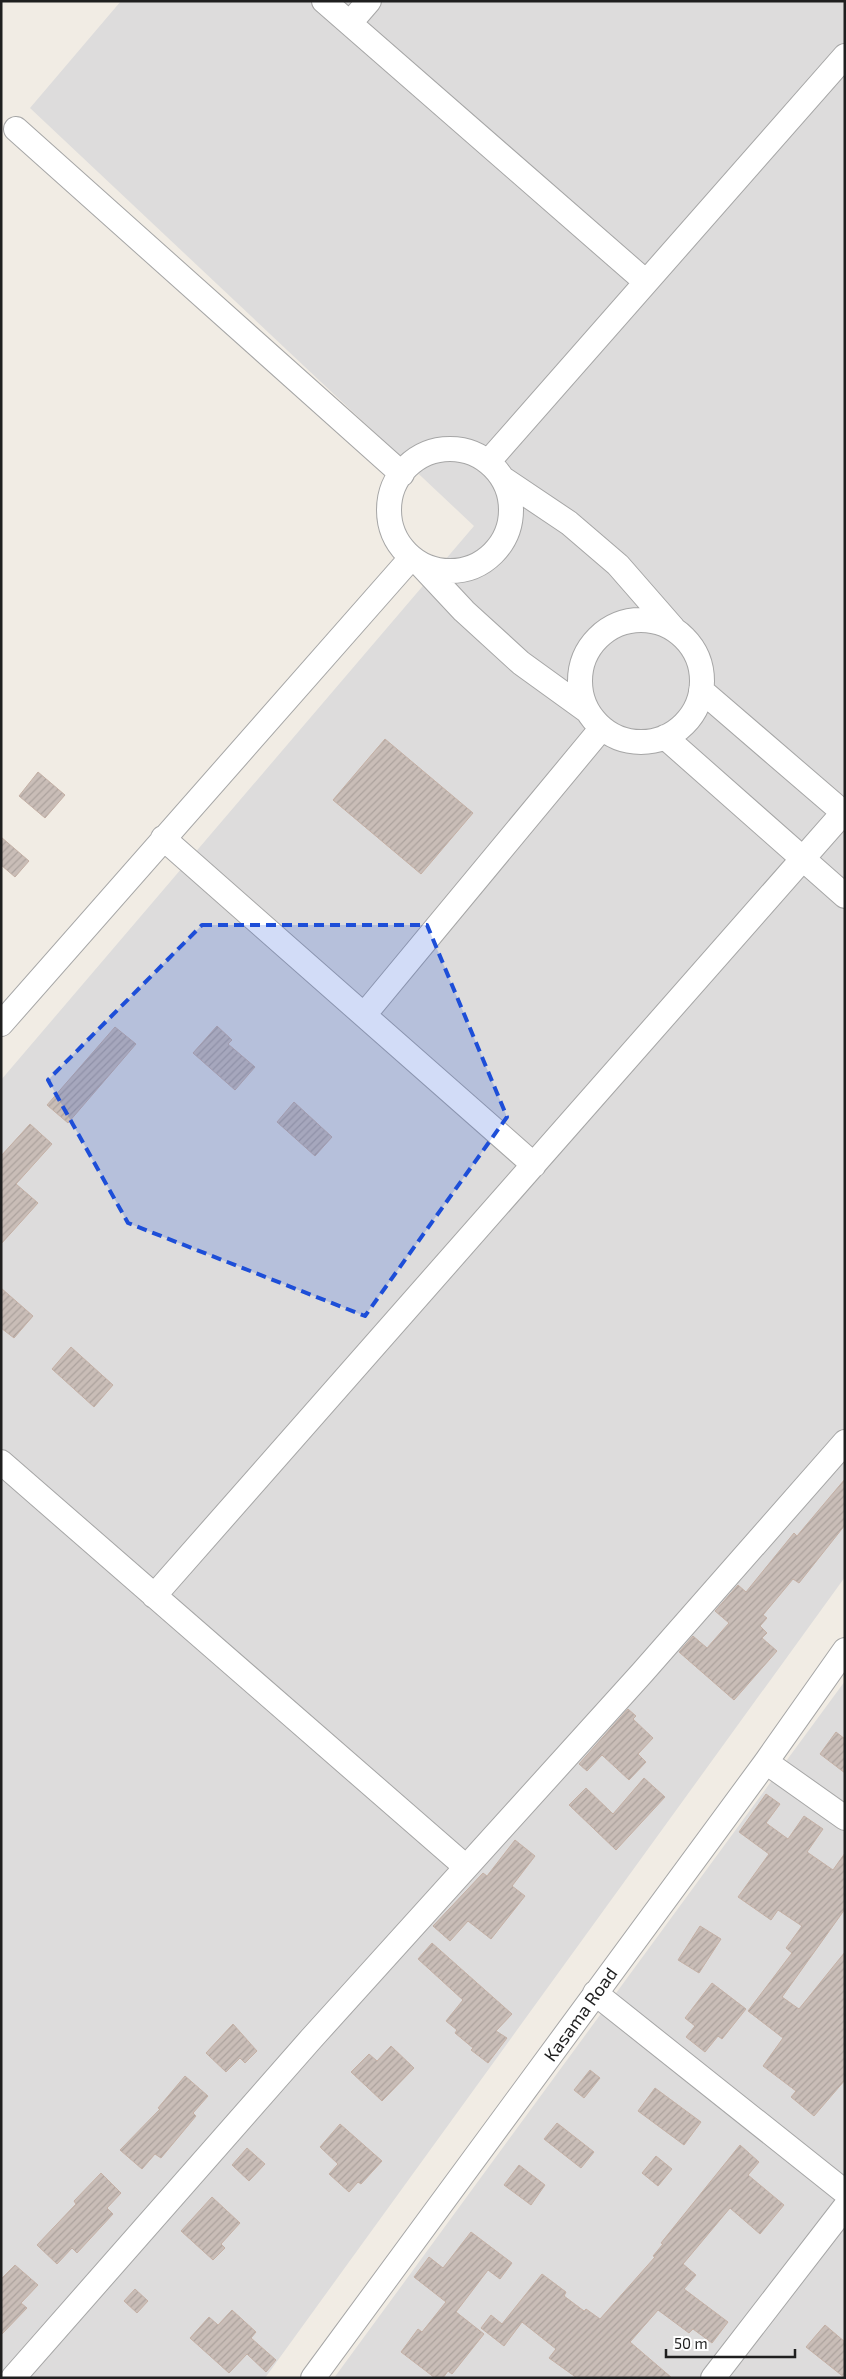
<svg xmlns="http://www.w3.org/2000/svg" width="846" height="2379" font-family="'Exo 2',sans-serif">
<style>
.residential{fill:#dddcdc}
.building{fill:url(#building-hatch);stroke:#c4b0a5}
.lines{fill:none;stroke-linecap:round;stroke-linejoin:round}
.minor-casing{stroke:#a6a6a6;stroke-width:26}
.minor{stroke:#fff;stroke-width:24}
.marked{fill:#1d4ed8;fill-opacity:0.2;stroke:#1d4ed8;stroke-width:4;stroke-dasharray:10 6;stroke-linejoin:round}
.labels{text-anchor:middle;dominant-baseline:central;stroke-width:4;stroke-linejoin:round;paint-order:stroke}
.street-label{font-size:18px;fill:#1f1f1f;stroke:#fff}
</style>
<defs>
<pattern id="building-hatch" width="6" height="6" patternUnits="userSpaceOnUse" patternTransform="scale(1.25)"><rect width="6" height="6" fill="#c9bdb7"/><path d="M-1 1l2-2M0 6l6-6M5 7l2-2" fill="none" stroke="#aca29d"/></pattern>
</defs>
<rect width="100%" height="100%" fill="#f1ece4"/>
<path class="residential" d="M 121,1 L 845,1 L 845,1577 L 265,2378 L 1,2378 L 1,1080 L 474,526 L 30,108 Z
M 845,1681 L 845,2378 L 334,2378 L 770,1783 Z"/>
<path class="building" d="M 385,739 L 473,813 L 421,874 L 333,800 Z
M 38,772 L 65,795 L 45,818 L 19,796 Z
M 1,837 L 29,861 L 15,877 L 1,865 Z
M 217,1026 L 232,1040 L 228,1044 L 255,1067 L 235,1090 L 193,1053 Z
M 115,1027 L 136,1044 L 68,1123 L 47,1105 Z
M 294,1102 L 332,1137 L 315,1156 L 277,1122 Z
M 30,1124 L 52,1144 L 16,1184 L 38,1203 L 1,1244 L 1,1156 Z
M 1,1288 L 33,1316 L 14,1338 L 1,1328 Z
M 71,1347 L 113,1385 L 94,1407 L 52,1369 Z
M 845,1479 L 845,1525 L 799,1583 L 793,1579 L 763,1615 L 767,1618 L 760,1626 L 767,1633 L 762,1638 L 777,1651 L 734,1700 L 679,1652 L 693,1636 L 707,1648 L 729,1623 L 715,1611 L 738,1585 L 746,1592 L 794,1533 L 797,1536 Z
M 628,1709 L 636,1716 L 633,1719 L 653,1738 L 638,1754 L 646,1762 L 629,1780 L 602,1755 L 587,1771 L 579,1764 Z
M 836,1732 L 845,1739 L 845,1773 L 820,1754 Z
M 644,1778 L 665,1797 L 616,1850 L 569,1805 L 586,1788 L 613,1814 Z
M 766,1794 L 780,1804 L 766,1823 L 788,1839 L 804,1816 L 823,1829 L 807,1852 L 833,1870 L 845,1853 L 845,1909 L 782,1997 L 799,2009 L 845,1952 L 845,2080 L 814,2116 L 791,2097 L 796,2091 L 763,2066 L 783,2038 L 748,2011 L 792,1953 L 786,1948 L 802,1926 L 778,1910 L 771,1920 L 738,1897 L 769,1854 L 739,1832 Z
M 515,1840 L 535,1856 L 512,1886 L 525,1896 L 491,1939 L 468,1921 L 450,1941 L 433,1926 L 483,1873 L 487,1876 Z
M 700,1926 L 721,1939 L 699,1973 L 678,1960 Z
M 432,1943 L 512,2014 L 496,2031 L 507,2038 L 488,2063 L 471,2050 L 473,2048 L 455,2033 L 457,2030 L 446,2021 L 463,2000 L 418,1959 Z
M 712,1983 L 746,2009 L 722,2039 L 718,2036 L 705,2052 L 686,2037 L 695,2026 L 685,2018 Z
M 233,2024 L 257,2051 L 245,2063 L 240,2058 L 226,2072 L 206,2053 Z
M 391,2046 L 414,2068 L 382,2101 L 351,2072 L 369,2054 L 377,2061 Z
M 590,2070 L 600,2078 L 584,2098 L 574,2090 Z
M 185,2076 L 208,2096 L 193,2113 L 196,2116 L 161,2158 L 155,2154 L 142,2169 L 120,2150 L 160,2109 L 158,2108 Z
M 655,2088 L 701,2122 L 684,2145 L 638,2111 Z
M 557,2123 L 594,2152 L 581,2168 L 544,2139 Z
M 340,2124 L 382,2161 L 361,2184 L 358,2182 L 349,2192 L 329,2174 L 338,2164 L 320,2147 Z
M 740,2145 L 759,2162 L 748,2175 L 784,2205 L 760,2234 L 730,2208 L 683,2264 L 696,2275 L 684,2289 L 728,2322 L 712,2343 L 693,2329 L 689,2333 L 658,2310 L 630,2342 L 672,2378 L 577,2378 L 549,2358 L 556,2349 L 522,2322 L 504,2346 L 481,2328 L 491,2315 L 502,2324 L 542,2274 L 566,2292 L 564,2296 L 584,2311 L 586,2309 L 600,2319 L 655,2257 L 653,2256 L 663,2244 L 661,2243 Z
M 247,2148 L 265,2164 L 249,2181 L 232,2165 Z
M 656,2156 L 672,2169 L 658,2186 L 642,2173 Z
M 519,2165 L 545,2185 L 531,2205 L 504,2185 Z
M 101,2173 L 121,2193 L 107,2208 L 113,2214 L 77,2253 L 72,2248 L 57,2264 L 37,2245 L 76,2204 L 74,2201 Z
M 212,2197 L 240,2223 L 221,2244 L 225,2248 L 213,2260 L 181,2231 Z
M 471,2232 L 512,2263 L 500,2279 L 488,2270 L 456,2312 L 484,2334 L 452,2374 L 448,2371 L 443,2378 L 435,2378 L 401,2352 L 418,2329 L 422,2332 L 446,2302 L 414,2277 L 429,2257 L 443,2268 Z
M 15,2265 L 38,2285 L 21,2303 L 27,2308 L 1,2335 L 1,2279 Z
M 135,2289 L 148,2301 L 137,2313 L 124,2301 Z
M 232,2310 L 256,2332 L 251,2338 L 276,2360 L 266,2372 L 247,2354 L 229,2373 L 190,2338 L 209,2317 L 218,2325 Z
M 825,2325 L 845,2342 L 845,2378 L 806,2347 Z"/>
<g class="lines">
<g class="minor-casing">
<path id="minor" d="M 324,1 L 646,282
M 350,23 L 369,1
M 16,129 L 402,474
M389 510a61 61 0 1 1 122 0a61 61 0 1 1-122 0Z
M 489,461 L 845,56
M 505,480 L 569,523 L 618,565 L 673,628
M 421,565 L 464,611 L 521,663 L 586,710
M580 681a61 61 0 1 1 122 0a61 61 0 1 1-122 0Z
M 701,690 L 845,814
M 665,737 L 845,896
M 163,838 L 534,1165
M 364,1015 L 601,729
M 1,1024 L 411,558
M 1,1462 L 466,1867
M 154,1596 L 843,813
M 766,1762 L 845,1818
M 595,1993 L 845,2192
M 13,2378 L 311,2039 L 642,1673 L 845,1442
M 313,2378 L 766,1762 L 845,1650
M 713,2378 L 845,2207"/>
</g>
<use href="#minor" class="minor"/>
</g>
<path class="marked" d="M 202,925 L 427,925 L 507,1117 L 365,1316 L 128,1223 L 48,1080 Z"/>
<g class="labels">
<g class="street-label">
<text transform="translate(580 2014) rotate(-54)">Kasama Road</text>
</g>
</g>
<rect width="846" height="2379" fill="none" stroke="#1f1f1f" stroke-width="5"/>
<path d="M666 2349v8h129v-8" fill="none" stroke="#1f1f1f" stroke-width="2.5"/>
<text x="674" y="2349" font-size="15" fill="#1f1f1f" stroke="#ffffff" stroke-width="4" paint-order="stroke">50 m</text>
</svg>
